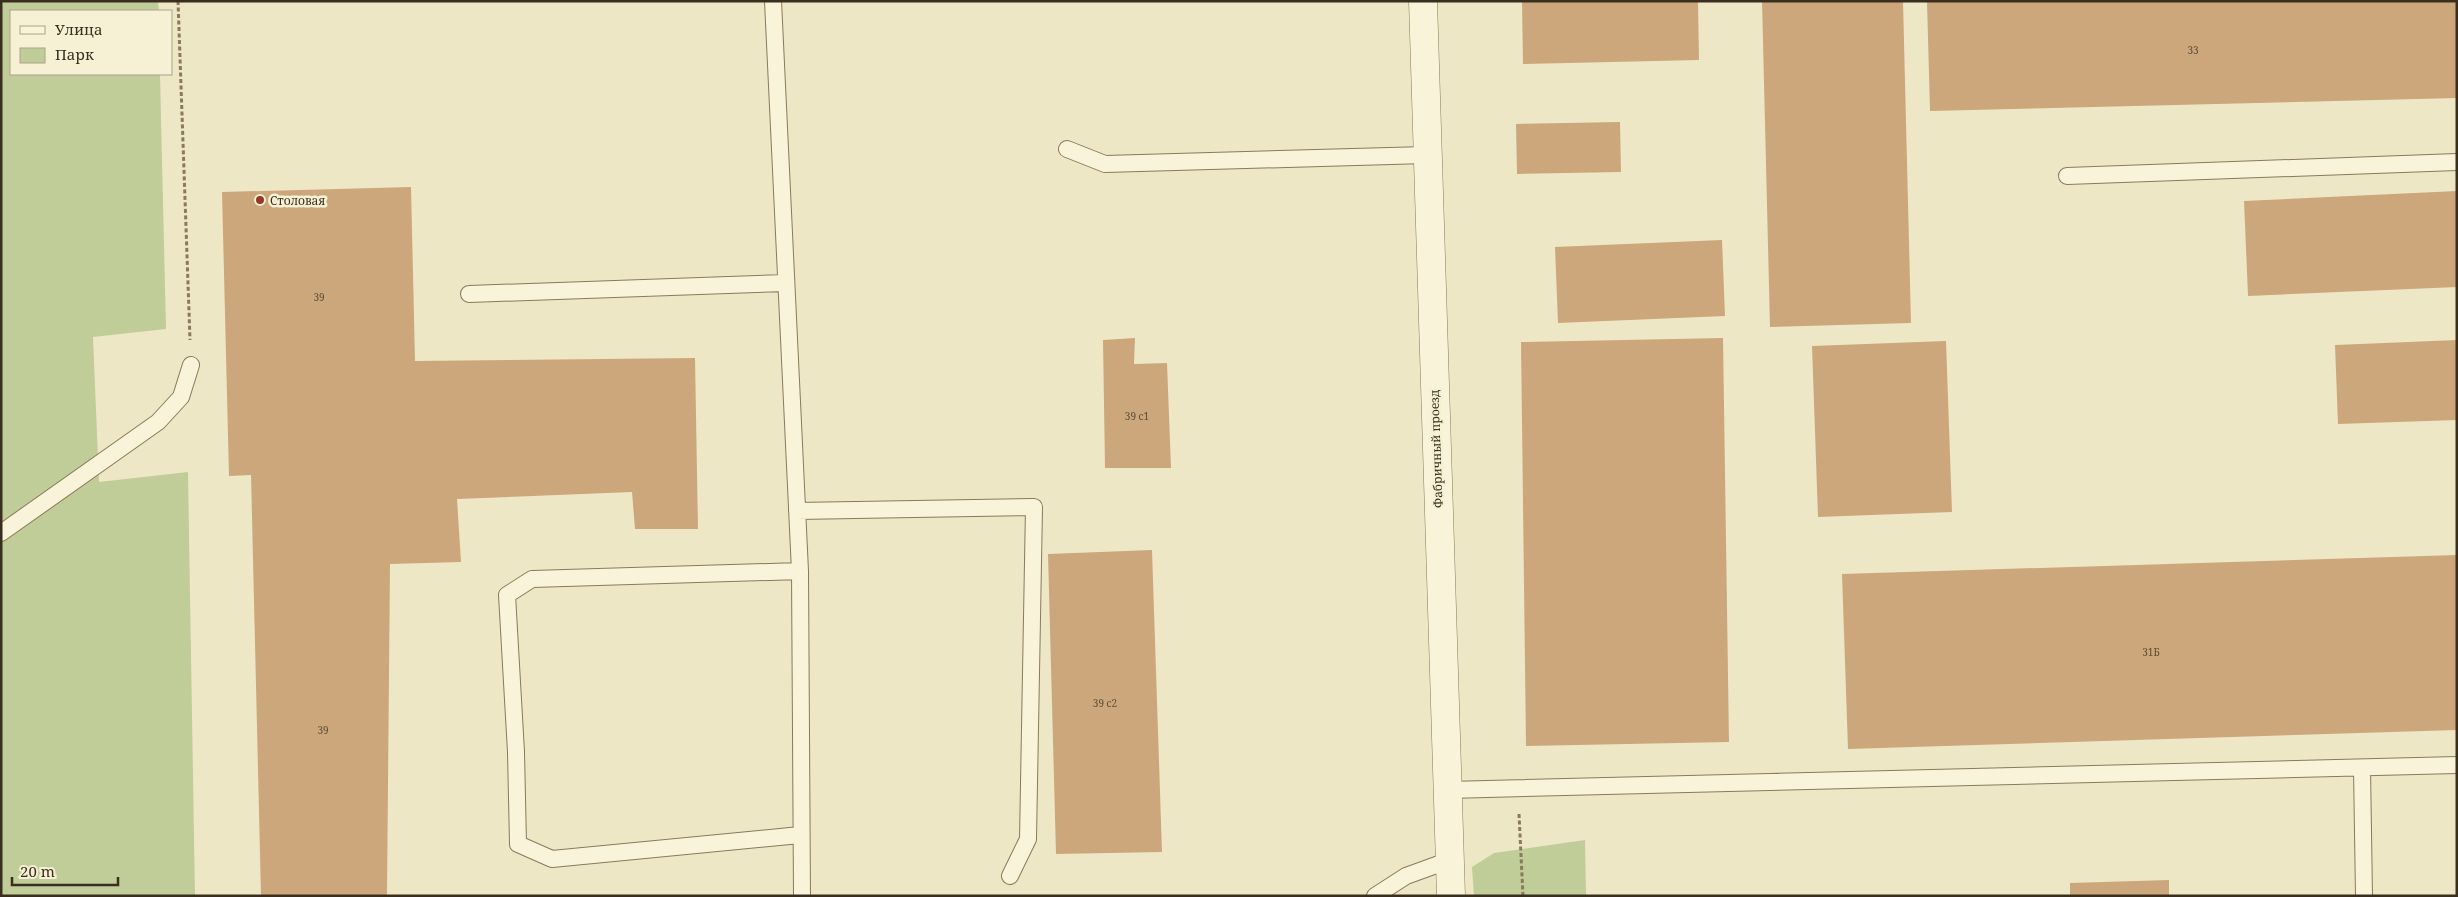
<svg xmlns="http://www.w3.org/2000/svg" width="2458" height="897" font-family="'Noto Serif',serif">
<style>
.green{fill:#c1cd99}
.building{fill:#cca77c}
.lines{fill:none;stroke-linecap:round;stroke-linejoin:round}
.service-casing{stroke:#8a795b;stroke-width:18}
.tertiary-casing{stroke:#8a795b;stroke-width:29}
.path{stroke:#8a795b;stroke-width:3;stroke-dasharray:4 2.5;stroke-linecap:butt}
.service{stroke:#f9f3d9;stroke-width:16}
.tertiary{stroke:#f9f3d9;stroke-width:28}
.poi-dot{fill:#99372b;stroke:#f6f0d5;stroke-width:2}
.labels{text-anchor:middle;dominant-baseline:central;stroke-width:5;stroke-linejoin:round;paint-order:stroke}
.number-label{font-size:10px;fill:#5e4d36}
.poi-label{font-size:12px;fill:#3a2f1f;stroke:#f6f0d5;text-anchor:start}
.street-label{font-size:12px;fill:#3a2f1f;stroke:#f6f0d5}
</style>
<rect width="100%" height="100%" fill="#eee7c6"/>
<path class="green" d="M 1,1 L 158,1 L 159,11 L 11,11 L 11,74 L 160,74 L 166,329 L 93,337 L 99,482 L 188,472 L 195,896 L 1,896 Z
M 1585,840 L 1586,896 L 1474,896 L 1472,867 L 1494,853 Z"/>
<path class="building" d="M 1522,1 L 1698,1 L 1699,60 L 1523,64 Z
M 1762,1 L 1903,1 L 1911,323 L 1770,327 Z
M 1927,1 L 2457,1 L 2457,98 L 1930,111 Z
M 1620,122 L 1621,172 L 1517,174 L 1516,124 Z
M 411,187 L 415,361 L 695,358 L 698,529 L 635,529 L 632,492 L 457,499 L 461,562 L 390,564 L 387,896 L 261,896 L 251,475 L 229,476 L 222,192 Z
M 2457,191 L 2457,287 L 2248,296 L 2244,201 Z
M 1722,240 L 1725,316 L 1558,323 L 1555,247 Z
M 1135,338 L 1134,364 L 1167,363 L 1171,468 L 1105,468 L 1103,340 Z
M 1723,338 L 1729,742 L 1526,746 L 1521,342 Z
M 2457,340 L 2457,420 L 2338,424 L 2335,345 Z
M 1946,341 L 1952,512 L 1818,517 L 1812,346 Z
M 1152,550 L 1162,852 L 1056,854 L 1048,554 Z
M 2457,555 L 2457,730 L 1848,749 L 1842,574 Z
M 2169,880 L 2169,896 L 2070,896 L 2070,883 Z"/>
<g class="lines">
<g class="service-casing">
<path id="service" d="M 773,1 L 800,571 L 802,896
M 1067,149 L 1105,164 L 1426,155
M 2067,176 L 2457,162
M 469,294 L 786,283
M 797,511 L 1034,507 L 1028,839 L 1010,876
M 1,533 L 158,422 L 181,397 L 191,365
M 800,571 L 532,579 L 507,595 L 516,752 L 518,844 L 552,859 L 800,835
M 2362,768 L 2364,896
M 1448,790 L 2457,765
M 1375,896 L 1406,876 L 1450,860"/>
</g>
<g class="tertiary-casing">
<path id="tertiary" d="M 1423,1 L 1451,896"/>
</g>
<path class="path" d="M 178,1 L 190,340
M 1519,814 L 1523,896"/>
<use href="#service" class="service"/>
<use href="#tertiary" class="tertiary"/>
</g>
<circle class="poi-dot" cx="260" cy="200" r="5"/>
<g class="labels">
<g class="number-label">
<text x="2193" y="50">33</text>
<text x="319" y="297">39</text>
<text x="1137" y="416">39 с1</text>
<text x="2151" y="652">31Б</text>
<text x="1105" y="703">39 с2</text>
<text x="323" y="730">39</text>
</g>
<g class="poi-label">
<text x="270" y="200">Столовая</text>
</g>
<g class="street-label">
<text transform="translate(1436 449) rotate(-92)">Фабричный проезд</text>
</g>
</g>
<rect width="2458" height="897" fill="none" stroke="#3a2f1f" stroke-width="5"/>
<rect x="10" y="10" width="162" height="65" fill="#f6f0d5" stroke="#aba38c"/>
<rect x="20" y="26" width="25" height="8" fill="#f9f3d9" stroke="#aba38c"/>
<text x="55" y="35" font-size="15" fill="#3a2f1f">Улица</text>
<rect x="20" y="48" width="25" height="15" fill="#c1cd99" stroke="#aba38c"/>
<text x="55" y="60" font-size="15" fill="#3a2f1f">Парк</text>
<path d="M12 877v8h106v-8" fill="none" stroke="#3a2f1f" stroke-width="2.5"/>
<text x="20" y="877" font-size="15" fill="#3a2f1f" stroke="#f6f0d5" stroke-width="4" paint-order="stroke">20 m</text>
</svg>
